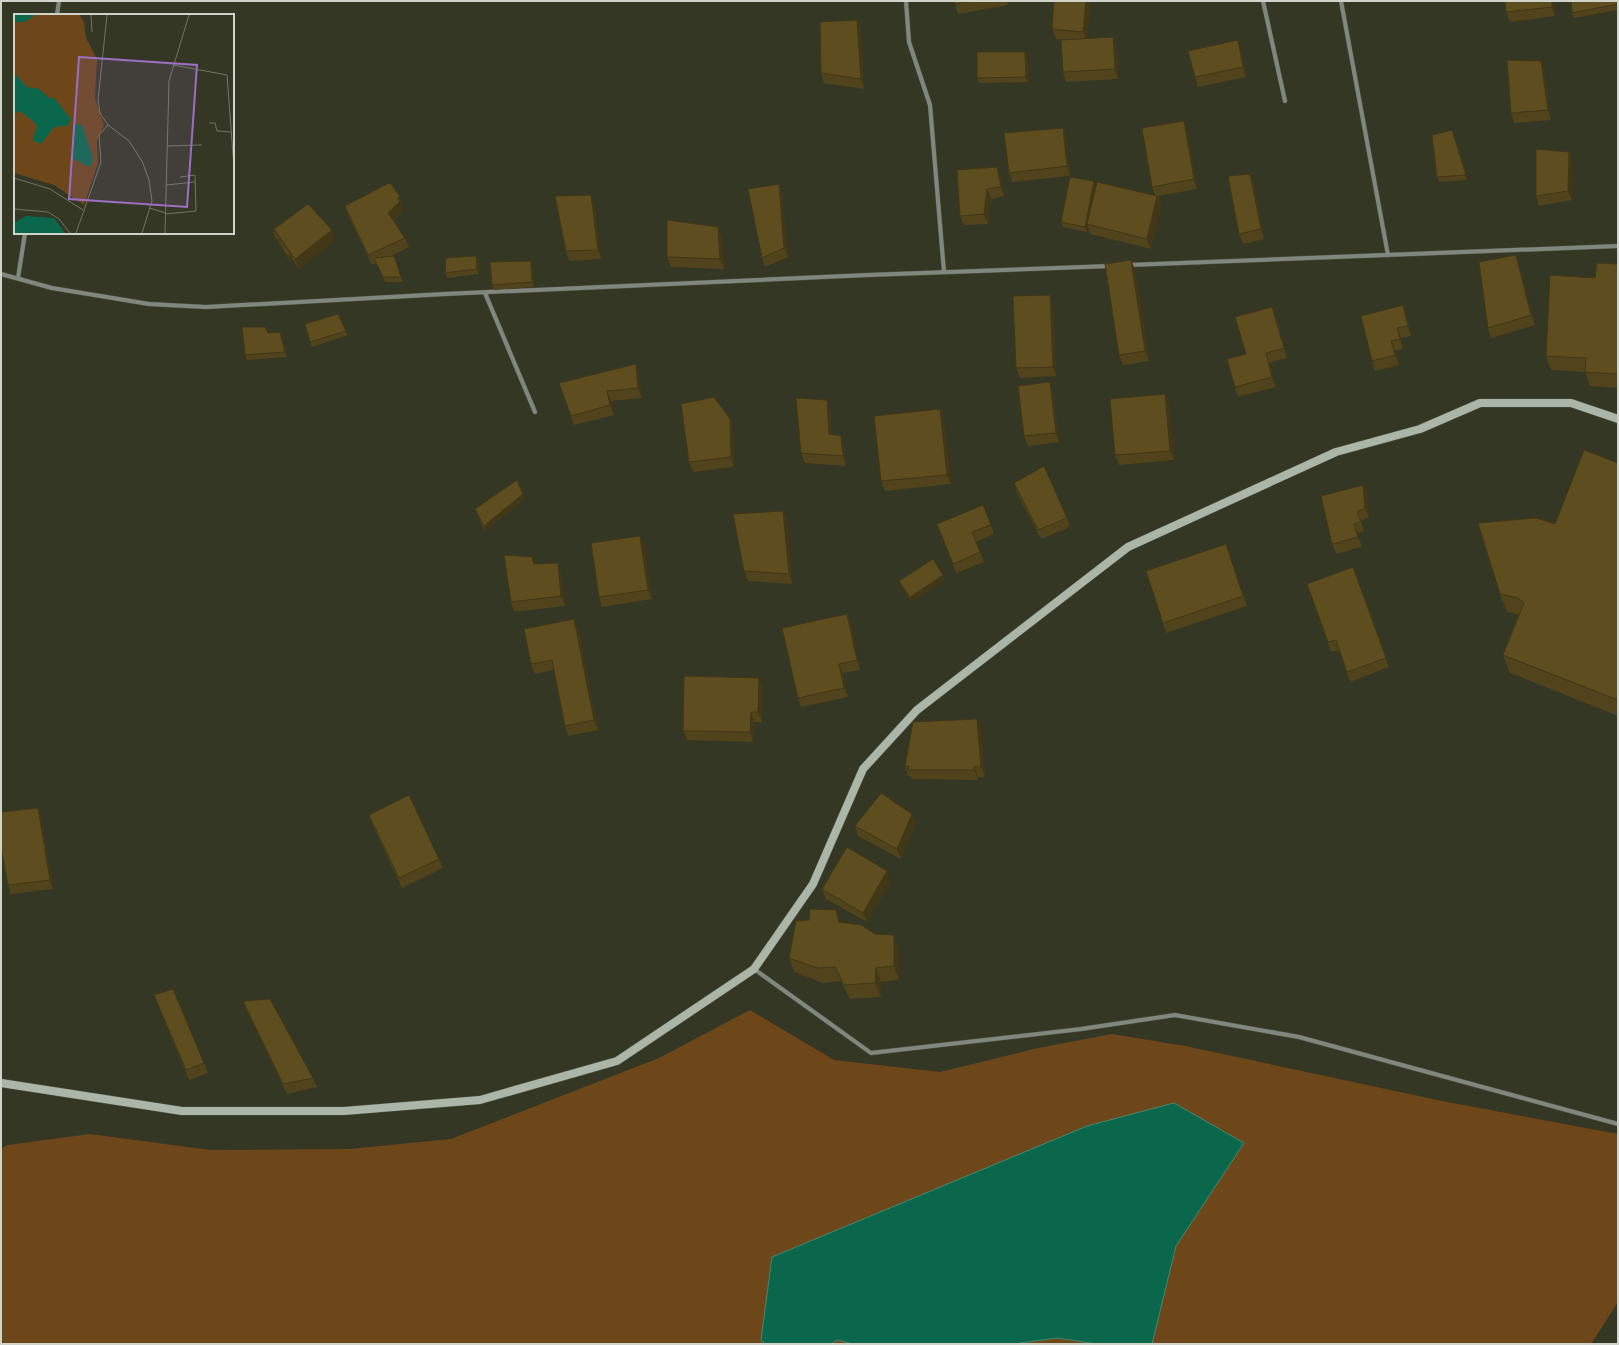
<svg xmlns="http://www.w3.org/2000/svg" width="1619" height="1345" font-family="'Source Sans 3',sans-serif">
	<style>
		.green { fill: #6d471a }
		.water { fill: #0a674b; stroke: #458770 }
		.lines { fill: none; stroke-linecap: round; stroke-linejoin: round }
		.street-casing { stroke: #4f5341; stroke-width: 5 }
		.secondary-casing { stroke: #4f5341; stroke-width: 9 }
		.street { stroke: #81877f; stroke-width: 4 }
		.secondary { stroke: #abb6a9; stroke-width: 8 }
		.wall { fill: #51431b }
		.shaded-wall { fill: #423716 }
		.building { fill: #5e4e1f; stroke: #423716 }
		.inset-road { fill: none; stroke: #727565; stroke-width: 1 }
		.view { fill: #9d6fc2; fill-opacity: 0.15; stroke: #9d6fc2; stroke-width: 2 }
		.inset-edge { fill: none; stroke: #d0d3c7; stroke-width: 2 }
	</style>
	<rect width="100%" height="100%" fill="#333724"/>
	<polygon class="green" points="750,1010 834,1060 940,1072 1038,1048 1112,1034 1185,1046 1442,1101 1618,1134 1618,1302 1591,1344 1,1344 1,1149 7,1145 90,1134 210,1150 349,1149 451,1139 659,1058"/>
	<polygon class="water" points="1174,1103 1244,1143 1176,1246 1152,1344 1097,1344 1057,1338 1013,1344 853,1344 837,1340 831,1344 765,1344 761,1340 772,1257 1087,1126"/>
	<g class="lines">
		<g class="street-casing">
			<g id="street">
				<polyline points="906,1 909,42 930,105 944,272"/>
				<polyline points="1263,1 1285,101"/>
				<polyline points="1341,1 1388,255"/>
				<polyline points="57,15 59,1"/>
				<polyline points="1129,265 1618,246"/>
				<polyline points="1,274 52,288 149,304 206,307 445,294 868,275 1110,266"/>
				<polyline points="18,278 25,233"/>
				<polyline points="485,293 535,412"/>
				<polyline points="754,969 871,1053 1081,1029 1175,1015 1299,1037 1618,1124"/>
			</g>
		</g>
		<g class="secondary-casing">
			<polyline id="secondary" points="1,1083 182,1111 344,1111 480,1100 617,1061 754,969 813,884 863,769 917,710 1128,547 1336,452 1420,429 1480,403 1571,403 1618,419"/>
		</g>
		<use href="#street" class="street"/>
		<use href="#secondary" class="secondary"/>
	</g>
	<g class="wall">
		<polygon points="954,1 1007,1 1008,5 958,14"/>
		<polygon points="1091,1 1087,38 1117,47 1118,79 1066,82 1063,72 1065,40 1056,39 1052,29"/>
		<polygon points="1555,1 1555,16 1510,22 1506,12"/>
		<polygon points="1618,3 1618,10 1574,18 1572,13"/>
		<polygon points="857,20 861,30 864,89 824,83 821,73"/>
		<polygon points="1241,50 1246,77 1198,87 1195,77"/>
		<polygon points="1025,52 1027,56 1028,82 979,83 977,78"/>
		<polygon points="1541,61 1544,71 1551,120 1514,123 1511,113"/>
		<polygon points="1184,121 1187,131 1197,189 1158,196 1161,205 1151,249 1090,234 1088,227 1087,232 1063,227 1061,222 1095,186 1093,198 1155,195 1152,187"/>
		<polygon points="1063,128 1066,137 1070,176 1012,182 1009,173"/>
		<polygon points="1452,130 1467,180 1439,182 1437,177"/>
		<polygon points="1569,152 1572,161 1572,200 1539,206 1536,196"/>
		<polygon points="957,170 1001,177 1004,196 991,199 988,224 964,225 960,216"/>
		<polygon points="779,184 782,194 788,257 765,267 762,258"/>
		<polygon points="1254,184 1264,239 1243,244 1239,234"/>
		<polygon points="594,204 601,259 569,261 566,251"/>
		<polygon points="345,206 403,207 402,208 403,210 394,221 405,238 409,247 389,257 394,256 403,282 385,282 376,263 372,265 348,215"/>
		<polygon points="274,229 332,230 335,240 299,269 292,259 290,261 280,245 278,240 277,239 277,240 275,237 273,232 275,231"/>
		<polygon points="722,237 724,269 671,267 667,257"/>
		<polygon points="1516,255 1519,264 1535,325 1491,338 1488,328"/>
		<polygon points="476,256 478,261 479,274 447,278 445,273"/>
		<polygon points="531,261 532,266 534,287 494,290 492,285"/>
		<polygon points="1618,264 1618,388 1590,386 1585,372 1551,370 1546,356 1595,278"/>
		<polygon points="1135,269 1149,361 1123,365 1119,355"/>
		<polygon points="1053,304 1056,376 1020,378 1016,368"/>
		<polygon points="1403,305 1406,315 1411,336 1401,338 1403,349 1395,351 1399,365 1375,371 1372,361"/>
		<polygon points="1276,316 1287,358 1269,363 1276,387 1238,397 1235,387 1246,354"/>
		<polygon points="346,331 348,335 312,347 310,342"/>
		<polygon points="268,333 282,337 287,357 247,360 245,355"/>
		<polygon points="636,364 639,374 642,398 611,401 614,415 574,425 559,383"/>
		<polygon points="1050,382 1053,392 1059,442 1028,446 1024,436"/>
		<polygon points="1165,394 1169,403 1174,460 1119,465 1115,455"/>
		<polygon points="940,409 944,419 951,484 885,491 881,481"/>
		<polygon points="830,410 832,434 841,436 844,446 846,466 805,463 801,453"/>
		<polygon points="730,419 733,429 734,467 693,472 689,462"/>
		<polygon points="1618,463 1618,716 1510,673 1503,655 1519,615 1507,612 1500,594 1555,524"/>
		<polygon points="1014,483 1067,518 1070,527 1041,539 1017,493"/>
		<polygon points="1363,485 1367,495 1369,517 1361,521 1364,531 1357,533 1362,547 1336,554 1332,544"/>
		<polygon points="523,494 525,499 485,531 477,514 475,509"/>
		<polygon points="783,511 787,521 792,584 748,581 744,571"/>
		<polygon points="937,524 991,525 994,534 976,542 984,562 956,573"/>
		<polygon points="640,536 644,545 652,599 602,607 599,597"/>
		<polygon points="1226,544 1247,606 1166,633 1163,623"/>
		<polygon points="558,563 561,573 565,606 514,612 511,602 534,564"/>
		<polygon points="1353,567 1389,667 1350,682 1339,650 1331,652 1307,584"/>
		<polygon points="943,575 945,580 912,602 901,586 899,581"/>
		<polygon points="847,614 851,624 860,670 843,673 848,697 801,707 798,698"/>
		<polygon points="578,629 598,730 568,736 565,726 554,670 535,674 531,664"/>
		<polygon points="763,687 762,722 754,722 753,742 687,740 683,731"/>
		<polygon points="981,728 985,777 978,777 978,780 912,779 911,776 908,776 905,766"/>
		<polygon points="369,815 439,859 443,868 402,888 372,824"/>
		<polygon points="41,817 53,889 11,894 8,885"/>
		<polygon points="916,823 901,859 858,836 855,826"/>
		<polygon points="891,881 867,922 826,899 822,889"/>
		<polygon points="840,922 899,949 899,980 881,982 881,997 850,999 841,981 823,983 794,972 789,958"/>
		<polygon points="154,995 204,1063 208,1073 189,1080"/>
		<polygon points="243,1001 313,1078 317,1087 287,1094 247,1011"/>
	</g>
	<g class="shaded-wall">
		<polygon points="1086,1 1091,1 1087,42 1083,32"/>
		<polygon points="1552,1 1555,1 1555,16 1552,7"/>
		<polygon points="857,20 861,30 864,89 861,79"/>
		<polygon points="1113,37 1117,47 1118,79 1115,69"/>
		<polygon points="1238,40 1241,50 1246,77 1243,67"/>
		<polygon points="1025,52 1027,56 1028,82 1026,77"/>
		<polygon points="1541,61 1544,71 1551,120 1548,110"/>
		<polygon points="1184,121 1187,131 1197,189 1194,179"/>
		<polygon points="1063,128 1066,137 1070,176 1067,166"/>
		<polygon points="1569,152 1572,161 1572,200 1568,191"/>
		<polygon points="997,167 1001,177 1004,196 1001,187"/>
		<polygon points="1250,174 1254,184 1264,239 1261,229"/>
		<polygon points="1094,181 1095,186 1088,225 1087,224 1088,227 1087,232 1085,227"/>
		<polygon points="779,184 782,194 788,257 784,248"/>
		<polygon points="987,189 991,199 988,224 984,214"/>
		<polygon points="591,195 594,204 601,259 598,250"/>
		<polygon points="1157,196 1161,205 1151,249 1147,239"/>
		<polygon points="400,197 403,207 402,208 403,210 392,223 388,213"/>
		<polygon points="718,227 722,237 724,269 720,259"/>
		<polygon points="332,230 335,240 299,269 295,259"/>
		<polygon points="290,254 292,259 290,261 288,256"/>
		<polygon points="1516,255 1519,264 1535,325 1531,315"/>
		<polygon points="476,256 478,261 479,274 477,269"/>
		<polygon points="1131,260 1135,269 1149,361 1145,351"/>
		<polygon points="531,261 532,266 534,287 532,282"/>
		<polygon points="1050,295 1053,304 1056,376 1053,367"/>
		<polygon points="1403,305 1406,315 1411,336 1408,326"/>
		<polygon points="1272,307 1276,316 1287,358 1284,348"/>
		<polygon points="1397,328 1401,338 1403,349 1400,339"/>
		<polygon points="280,332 282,337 287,357 285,352"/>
		<polygon points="1391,341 1395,351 1399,365 1395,355"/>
		<polygon points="1266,353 1269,363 1276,387 1272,377"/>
		<polygon points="636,364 639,374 642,398 638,388"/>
		<polygon points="1050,382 1053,392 1059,442 1056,433"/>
		<polygon points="607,391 611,401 614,415 610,405"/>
		<polygon points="1165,394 1169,403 1174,460 1170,451"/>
		<polygon points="827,400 830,410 833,444 829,434"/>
		<polygon points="940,409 944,419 951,484 947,475"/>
		<polygon points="730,419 733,429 734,467 731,457"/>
		<polygon points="841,436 844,446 846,466 843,456"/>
		<polygon points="1363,485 1367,495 1369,517 1365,508"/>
		<polygon points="523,494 525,499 485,531 484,526"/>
		<polygon points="783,511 787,521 792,584 789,574"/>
		<polygon points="640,536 644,545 652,599 648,590"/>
		<polygon points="558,563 561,573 565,606 561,596"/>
		<polygon points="943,575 945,580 912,602 910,597"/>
		<polygon points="847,614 851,624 860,670 857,660"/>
		<polygon points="574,619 578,629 598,730 594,720"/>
		<polygon points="839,664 843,673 848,697 844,688"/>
		<polygon points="759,678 763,687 762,722 758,712"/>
		<polygon points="751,712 754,722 753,742 750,732"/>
		<polygon points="977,719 981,728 985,777 981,767"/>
		<polygon points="974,767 978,777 978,780 974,770"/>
		<polygon points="38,808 41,817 53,889 50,880"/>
		<polygon points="912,814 916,823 901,859 897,849"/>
		<polygon points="887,871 891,881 867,922 863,913"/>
		<polygon points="894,935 899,949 899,980 894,966"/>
		<polygon points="876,968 881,982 881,997 875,983"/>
	</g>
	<g class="building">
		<polygon points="954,1 972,1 955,4"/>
		<polygon points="1054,1 1086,1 1083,32 1052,29"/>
		<polygon points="1505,1 1552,1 1552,7 1506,12"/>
		<polygon points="1571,1 1617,1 1618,4 1572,13"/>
		<polygon points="857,20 861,79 821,73 820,22"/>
		<polygon points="1113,37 1115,69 1063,72 1061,40"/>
		<polygon points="1238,40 1243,67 1195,77 1188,51"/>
		<polygon points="977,52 1025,52 1026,77 977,78"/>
		<polygon points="1507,60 1541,61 1548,110 1511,113"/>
		<polygon points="1184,121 1194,179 1152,187 1142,128"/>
		<polygon points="1063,128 1067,166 1009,173 1004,133"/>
		<polygon points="1452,130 1466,175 1437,177 1432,135"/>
		<polygon points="1536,149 1569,152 1568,191 1536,196"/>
		<polygon points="997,167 1001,187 987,189 984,214 960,216 957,170"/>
		<polygon points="1250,174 1261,229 1239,234 1228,176"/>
		<polygon points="1070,177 1094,181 1085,227 1061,222"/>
		<polygon points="1097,182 1157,196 1147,239 1087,224"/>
		<polygon points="389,183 392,185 400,197 398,198 400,201 388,213 405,238 368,255 345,206"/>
		<polygon points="779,184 784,248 762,258 748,189"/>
		<polygon points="591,195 598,250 566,251 555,196"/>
		<polygon points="308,204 332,230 295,259 274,229"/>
		<polygon points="667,220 718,227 720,259 667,257"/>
		<polygon points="279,239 290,254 288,256 278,240"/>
		<polygon points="1516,255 1531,315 1488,328 1479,262"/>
		<polygon points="394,256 401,277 383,277 374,258"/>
		<polygon points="476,256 477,269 445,273 446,258"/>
		<polygon points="1131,260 1145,351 1119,355 1105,264"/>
		<polygon points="531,261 532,282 492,285 490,262"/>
		<polygon points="1597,263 1618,264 1618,374 1585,372 1586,358 1546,356 1550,275 1595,278"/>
		<polygon points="1050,295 1053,367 1016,368 1013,296"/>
		<polygon points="1403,305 1408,326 1397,328 1400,339 1391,341 1395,355 1372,361 1361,316"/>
		<polygon points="1272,307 1284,348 1266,353 1272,377 1235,387 1227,359 1246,354 1235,317"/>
		<polygon points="338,314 346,331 310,342 305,324"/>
		<polygon points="242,327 265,327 268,333 280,332 285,352 245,355"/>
		<polygon points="636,364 638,388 607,391 610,405 571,416 559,383"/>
		<polygon points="1050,382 1056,433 1024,436 1018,386"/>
		<polygon points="1165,394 1170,451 1115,455 1110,399"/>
		<polygon points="714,397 730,419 731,457 689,462 681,404"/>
		<polygon points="796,398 827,400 829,434 841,436 843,456 801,453"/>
		<polygon points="940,409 947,475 881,481 874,416"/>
		<polygon points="1584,450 1618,463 1618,700 1503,655 1524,603 1518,598 1500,594 1478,523 1536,518 1555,524"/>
		<polygon points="1044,466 1067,518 1038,530 1014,483"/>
		<polygon points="517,480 523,494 484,526 475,509"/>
		<polygon points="1363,485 1365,508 1357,512 1361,521 1354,524 1358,537 1332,544 1321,496"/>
		<polygon points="983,505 991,525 972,532 980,552 953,564 937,524"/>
		<polygon points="783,511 789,574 744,571 733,514"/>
		<polygon points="640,536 648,590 599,597 591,543"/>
		<polygon points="1226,544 1243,596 1163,623 1146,571"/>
		<polygon points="504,555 532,557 534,564 558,563 561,596 511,602"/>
		<polygon points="933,559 943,575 910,597 899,581"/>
		<polygon points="1353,567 1386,658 1347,672 1336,640 1328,642 1307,584"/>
		<polygon points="847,614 857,660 839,664 844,688 798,698 782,628"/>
		<polygon points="574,619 594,720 565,726 552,660 531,664 524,629"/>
		<polygon points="684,676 759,678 758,712 751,712 750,732 683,731"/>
		<polygon points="977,719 981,767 974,767 974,770 908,770 909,766 905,766 913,722"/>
		<polygon points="881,793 912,814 897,849 855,826"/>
		<polygon points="409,795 439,859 399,878 369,815"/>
		<polygon points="38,808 50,880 8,885 1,847 1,812"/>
		<polygon points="847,847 887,871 863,913 822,889"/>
		<polygon points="810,909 836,910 839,922 861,925 875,934 894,935 894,966 876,968 875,983 844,985 835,967 818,968 789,958 796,921 809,920"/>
		<polygon points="173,989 204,1063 186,1070 154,995"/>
		<polygon points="270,999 313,1078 283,1084 243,1001"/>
	</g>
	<g transform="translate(14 14)">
		<rect width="220" height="220" fill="#333724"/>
		<path d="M0,1h66l4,8 2,15 11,21 -2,39 9,27 -7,16 1,22 -14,42 -30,-20 -40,-12z" fill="#6d471a"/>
		<path d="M0,1h21l-10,7h-11zM0,59l13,14 12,2 10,9h5l17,21 -4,7 -13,1 -13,17 -8,-4 4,-14 -3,-4 -14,-11 -6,3zM61,110l7,1 10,29 1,7 -4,6 -17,-9 3,-28 -3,-4zM12,202l28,2 11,15h-51v-10z" fill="#0a674b"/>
		<path class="inset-road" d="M77,1l1,17M93,1l-9,85 2,13 8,12 21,16 13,20 7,19 3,21 -10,32M159,51l54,10 7,93M195,109h6l2,8 14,1M154,132l34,-1M0,164l36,11 33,21M152,171l29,-3M135,194l17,5M0,195l34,3 11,7 11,14M151,200l31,-3 -1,-36 -15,2M62,219l25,-71 -2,-27 9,-10M151,219l4,-152 20,-66"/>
		<path class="view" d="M65,43l118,8 -10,142 -118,-8z"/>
		<rect width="220" height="220" class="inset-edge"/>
	</g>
	<rect width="1619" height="1345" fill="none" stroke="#d0d3c7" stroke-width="4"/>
</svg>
